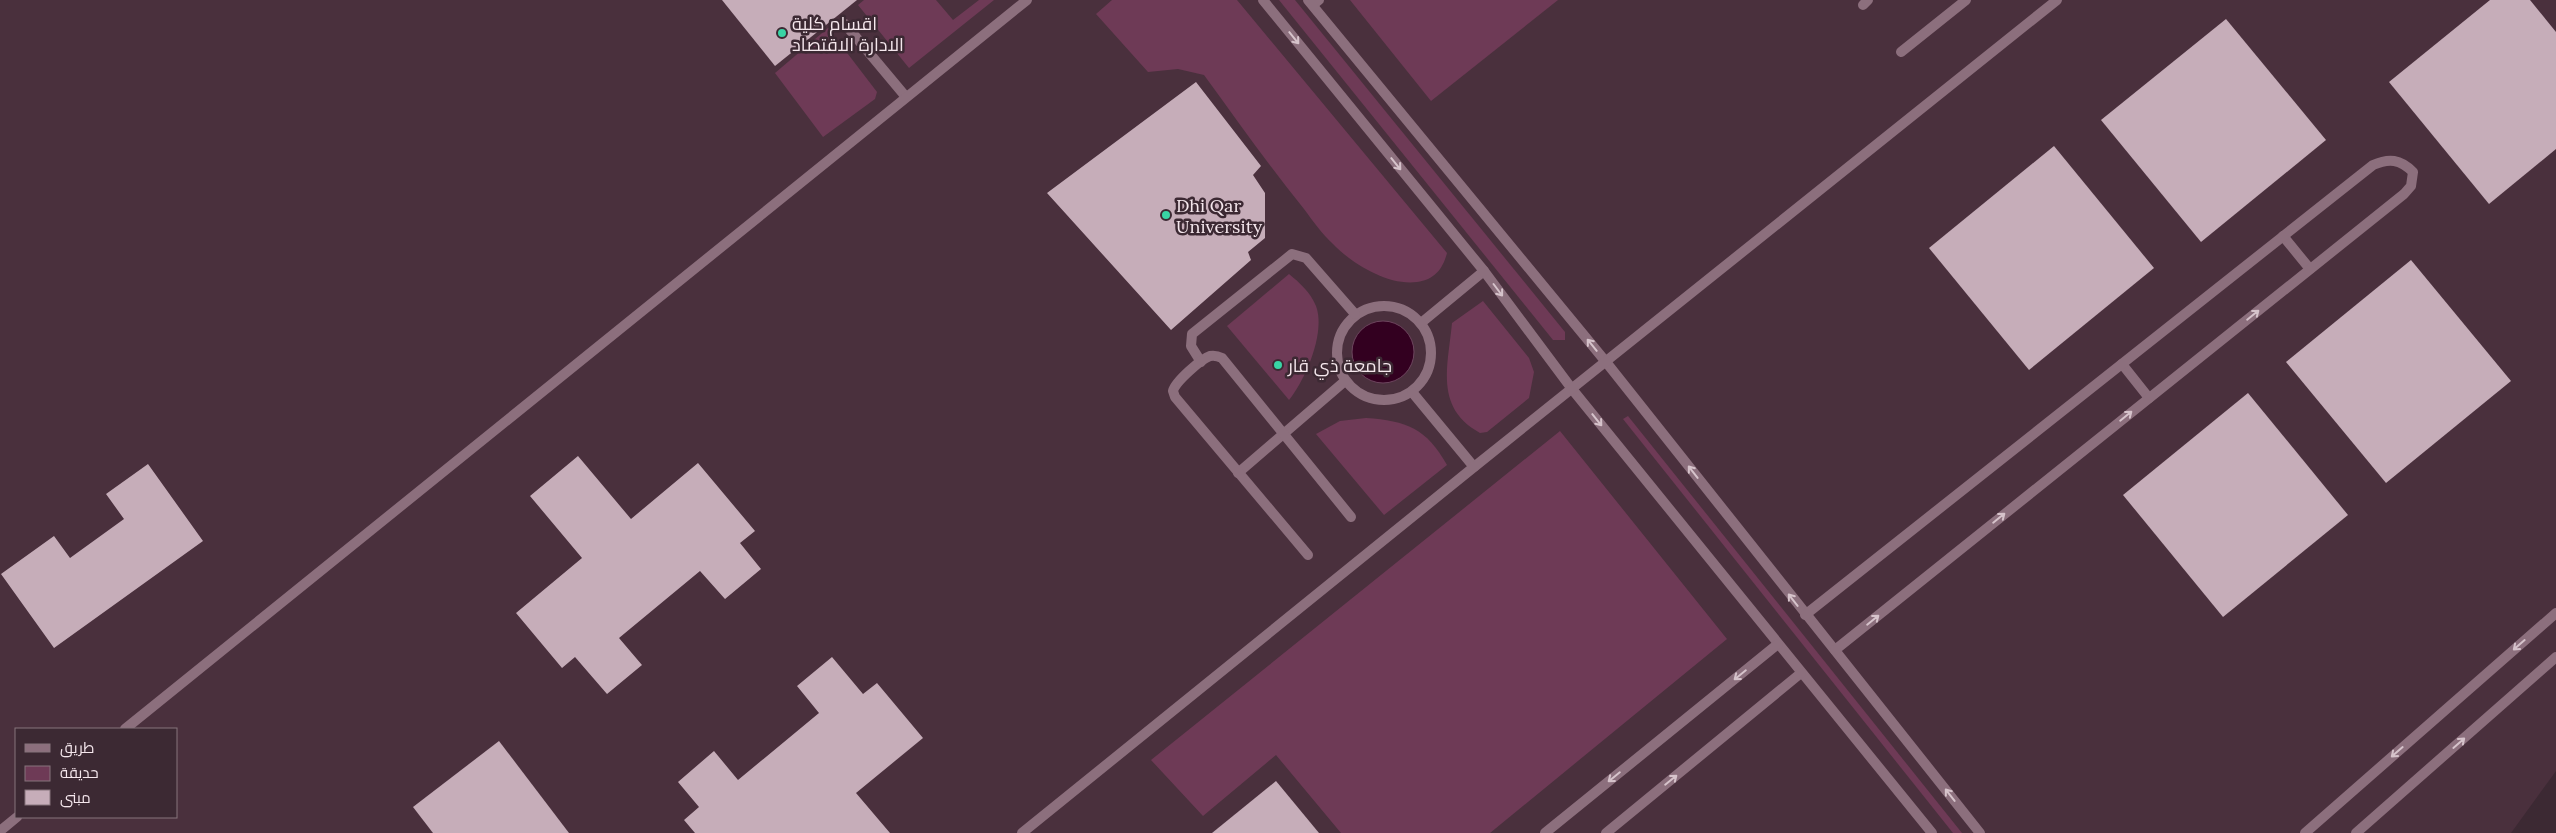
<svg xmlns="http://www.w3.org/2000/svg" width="2556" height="833" font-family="Lora,Cairo,serif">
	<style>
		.built { fill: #4a303d; fill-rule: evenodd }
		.green { fill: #6e3a56 }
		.water { fill: #330020; stroke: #6d455e }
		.building { fill: #c6adb9 }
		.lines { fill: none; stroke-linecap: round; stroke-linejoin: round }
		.service { stroke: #8c6f7d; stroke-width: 10 }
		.minor { stroke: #8c6f7d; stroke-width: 10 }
		.oneway { stroke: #d6c3cb }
		.poi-dot { fill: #39d4a5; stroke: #3c2933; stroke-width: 2 }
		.labels { text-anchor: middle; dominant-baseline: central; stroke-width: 5; stroke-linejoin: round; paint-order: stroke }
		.poi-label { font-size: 18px; fill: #f5e7ed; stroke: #3c2933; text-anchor: start }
	</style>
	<rect width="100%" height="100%" fill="#3c2933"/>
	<path class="built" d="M0,0h2556v771l-45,62h-2511zM16,729h160v88h-160z"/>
	<g class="green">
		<polygon points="864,0 936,0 953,20 979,0 994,0 909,68 858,5"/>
		<path d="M1112,0h125l210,253c-4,16 -13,27 -30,29 -28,4 -65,-18 -84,-38 -11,-10 -20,-23 -29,-35 -35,-43 -67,-89 -100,-134l-26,-6 -30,3 -52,-58z"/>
		<polygon points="1279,0 1295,0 1565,332 1565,340 1553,340"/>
		<polygon points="1350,0 1558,0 1431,101"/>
		<polygon points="828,28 877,92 875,99 823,137 775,73"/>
		<path d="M1289,274c11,9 21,18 27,32 10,27 -11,74 -27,94l-62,-74z"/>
		<path d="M1483,301l46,57 5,14 -5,26 -42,34 -7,1c-46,-25 -32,-67 -28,-110z"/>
		<polygon points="1628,416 1962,833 1953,833 1623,419"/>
		<path d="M1366,418c41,3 60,10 81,47l-63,50 -68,-81 24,-13z"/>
		<polygon points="1560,431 1727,639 1490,833 1341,833 1276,755 1203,816 1151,760"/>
	</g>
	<circle class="water" cx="1383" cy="352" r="31"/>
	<g class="building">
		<polygon points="722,0 857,0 775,66"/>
		<polygon points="2490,0 2530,0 2556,32 2556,149 2489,204 2389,82"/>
		<polygon points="2226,19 2326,140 2201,242 2101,120"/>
		<polygon points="1196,82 1261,166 1253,175 1265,193 1265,238 1248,252 1251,260 1171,330 1047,193"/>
		<polygon points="2054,146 2154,268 2029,370 1929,248"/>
		<polygon points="2411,260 2511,381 2386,483 2286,362"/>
		<polygon points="2248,393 2348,515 2223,617 2123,495"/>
		<polygon points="578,456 631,519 698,463 755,531 740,543 761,569 725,599 700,571 619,638 642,665 607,694 575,657 562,668 516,613 582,558 530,496"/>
		<polygon points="148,464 203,541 54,648 1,574 54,536 70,558 124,519 106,494"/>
		<polygon points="832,657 863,694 877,683 923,738 856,793 890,833 695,833 684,820 699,807 678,782 714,751 738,780 819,713 797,686"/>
		<polygon points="499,741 569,833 433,833 413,807"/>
		<polygon points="1276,781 1319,833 1212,833"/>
	</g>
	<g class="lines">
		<g class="service">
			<polyline points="1313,5 1319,0"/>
			<polyline points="1863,5 1868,0"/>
			<polyline points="1901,52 1966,0"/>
			<circle cx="1384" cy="353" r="47"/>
			<polyline points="1421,323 1484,271"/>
			<polyline points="1201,362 1191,346 1192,334 1292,254 1306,258 1355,314"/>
			<polyline points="1412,392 1474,467"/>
			<polyline points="1238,473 1345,381"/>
			<path d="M1308,555l-133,-158 -2,-6c2,-9 28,-32 37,-35 5,-1 8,0 12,2l129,159"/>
		</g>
		<g class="minor">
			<polyline points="1263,0 1484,271 1572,389 1932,833"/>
			<polyline points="1308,0 1606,362 1980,833"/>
			<polyline points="845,24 906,97"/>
			<polyline points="2283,236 2310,269"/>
			<polyline points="2122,364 2149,398"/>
			<path d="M1805,615l568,-450c16,-7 27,-6 40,7l-2,14 -7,8 -569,456"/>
			<polyline points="125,729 1027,0"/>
			<polyline points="0,831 17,817"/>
			<polyline points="1022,833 1474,467 2057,0"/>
			<polyline points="1545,833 1778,644"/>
			<polyline points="1606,833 1801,673"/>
			<polyline points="2305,833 2556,613"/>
			<polyline points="2356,833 2556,657"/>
		</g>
	</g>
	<defs><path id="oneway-shaft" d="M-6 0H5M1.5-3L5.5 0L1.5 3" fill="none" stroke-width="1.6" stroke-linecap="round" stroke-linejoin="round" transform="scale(1.25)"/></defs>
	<g class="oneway">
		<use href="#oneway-shaft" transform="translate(1294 38) rotate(51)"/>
		<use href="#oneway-shaft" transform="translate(1396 164) rotate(51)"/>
		<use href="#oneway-shaft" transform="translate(1498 290) rotate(53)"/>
		<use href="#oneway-shaft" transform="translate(2253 315) rotate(-39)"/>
		<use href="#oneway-shaft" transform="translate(1592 345) rotate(-129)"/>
		<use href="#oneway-shaft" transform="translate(2126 416) rotate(-39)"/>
		<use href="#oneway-shaft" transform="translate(1597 420) rotate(51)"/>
		<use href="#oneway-shaft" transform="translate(1693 472) rotate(-128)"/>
		<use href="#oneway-shaft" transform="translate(1999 518) rotate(-39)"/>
		<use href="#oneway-shaft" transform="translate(1793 600) rotate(-128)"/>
		<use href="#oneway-shaft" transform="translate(1873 620) rotate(-39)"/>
		<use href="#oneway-shaft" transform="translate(2519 645) rotate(139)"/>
		<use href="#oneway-shaft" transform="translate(1740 675) rotate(141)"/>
		<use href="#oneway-shaft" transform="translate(2459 743) rotate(-41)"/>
		<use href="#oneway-shaft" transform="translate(2397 752) rotate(139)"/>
		<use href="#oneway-shaft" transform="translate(1614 777) rotate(141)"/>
		<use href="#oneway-shaft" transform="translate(1671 780) rotate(-39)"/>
		<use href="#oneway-shaft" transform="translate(1950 795) rotate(-128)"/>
	</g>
	<g class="poi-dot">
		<circle cx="782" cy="33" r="5"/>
		<circle cx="1166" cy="215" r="5"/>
		<circle cx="1278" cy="365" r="5"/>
	</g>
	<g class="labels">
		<g class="poi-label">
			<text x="792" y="23">اقسام كلية<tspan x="792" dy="21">الادارة الاقتصاد</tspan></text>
			<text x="1176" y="205">Dhi Qar<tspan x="1176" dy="21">University</tspan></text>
			<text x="1288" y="365">جامعة ذي قار</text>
		</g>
	</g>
	<rect x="15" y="728" width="162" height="90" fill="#3c2933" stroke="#86757d"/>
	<rect x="25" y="744" width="25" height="8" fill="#8c6f7d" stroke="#86757d"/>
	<text x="60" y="753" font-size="15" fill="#f5e7ed">طريق</text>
	<rect x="25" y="766" width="25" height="15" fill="#6e3a56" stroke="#86757d"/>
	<text x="60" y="778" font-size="15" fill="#f5e7ed">حديقة</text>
	<rect x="25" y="790" width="25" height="15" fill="#c6adb9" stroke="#86757d"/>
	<text x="60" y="803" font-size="15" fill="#f5e7ed">مبنى</text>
</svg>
